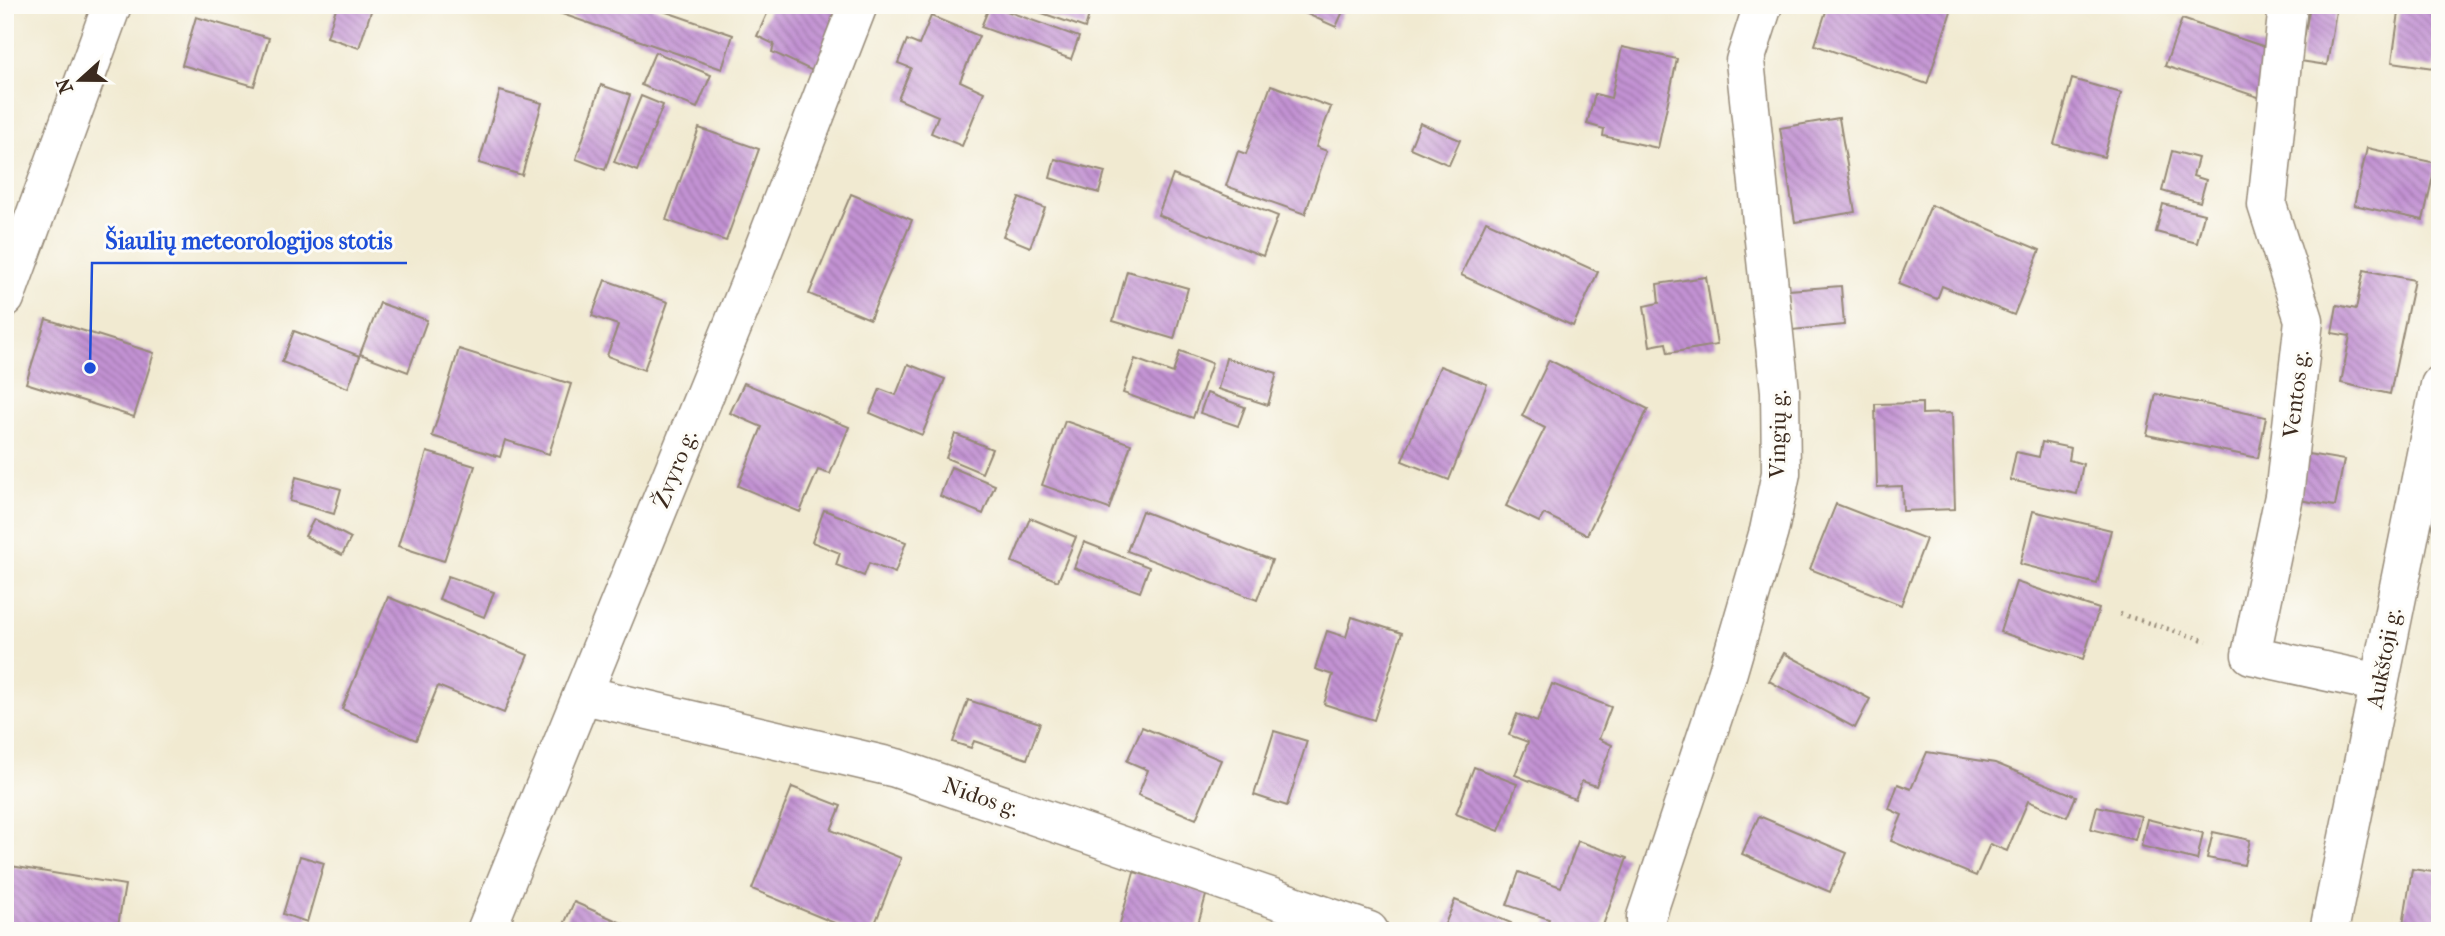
<svg xmlns="http://www.w3.org/2000/svg" width="2445" height="936" font-family="'IM FELL French Canon',serif">
	<style>
		.building { fill: url(#building-back-hatch) }
		.lines { fill: none; stroke-linecap: round; stroke-linejoin: round }
		.minor-casing { stroke: #968a78; stroke-width: 41 }
		.path { stroke: #968a78; stroke-width: 4.5; stroke-dasharray: 2 5; stroke-linecap: butt }
		.minor { stroke: #fff; stroke-width: 38 }
		.labels { text-anchor: middle; dominant-baseline: central; stroke-width: 6; stroke-linejoin: round; paint-order: stroke }
		.street-label { font-size: 23px; fill: #3b2a1e; stroke: #fdfcf7 }
		.leader { fill: none; stroke: #1d4ed8; stroke-width: 2.5 }
		.callout-dot { fill: #1d4ed8; stroke: #fdfcf7; stroke-width: 2.5 }
		.callout-label { font-size: 24px; text-anchor: middle; font-weight: bold; fill: #1d4ed8; stroke: #fdfcf7; stroke-width: 6; stroke-linejoin: round; paint-order: stroke }
	</style>
	<defs>
		<pattern id="building-back-hatch" width="6" height="6" patternUnits="userSpaceOnUse" patternTransform="scale(1.75)"><rect width="6" height="6" fill="#c292d3"/><path d="M-1 5l2 2M0 0l6 6M5-1l2 2" fill="none" stroke="#9f77ab"/></pattern>
	</defs>
	<rect width="100%" height="100%" fill="#fdfcf7"/>
	<filter id="ink" filterUnits="userSpaceOnUse"><feTurbulence type="fractalNoise" baseFrequency=".0143" numOctaves="2"/><feDisplacementMap in="SourceGraphic" scale="14" xChannelSelector="R" yChannelSelector="G"/><feConvolveMatrix kernelMatrix="1 2 1 2 8 2 1 2 1" color-interpolation-filters="sRGB"/></filter>
	<filter id="wash" filterUnits="userSpaceOnUse"><feTurbulence type="fractalNoise" baseFrequency=".00686" numOctaves="4" result="noise"/><feDisplacementMap in="SourceGraphic" scale="28" xChannelSelector="R" yChannelSelector="G"/><feGaussianBlur stdDeviation="1.57" result="paint"/><feColorMatrix in="noise" values="0 0 0 0 0 0 0 0 0 0 0 0 0 0 0 0 0 1.4 0 .05"/><feComposite in="paint" operator="in"/></filter>
	<g filter="url(#wash)">
		<rect width="100%" height="100%" fill="#f1ead1"/>
		<g id="blocks">
			<g class="building">
				<polygon points="337,5 373,5 359,48 327,37"/>
				<polygon points="536,5 646,5 733,35 722,69"/>
				<polygon points="771,5 790,9 792,5 822,5 841,14 815,72 772,52 774,44 757,36"/>
				<polygon points="990,5 1079,37 1071,59 981,27"/>
				<polygon points="1019,5 1092,5 1085,28"/>
				<polygon points="1287,5 1346,5 1336,27"/>
				<polygon points="1828,5 1953,5 1927,84 1815,45"/>
				<polygon points="2310,5 2337,5 2327,65 2300,61"/>
				<polygon points="2400,5 2440,5 2440,49 2437,48 2434,68 2392,62"/>
				<polygon points="931,16 979,36 960,81 984,92 962,146 931,133 938,116 898,99 911,68 898,63 907,40 919,45"/>
				<polygon points="196,17 269,38 254,86 182,65"/>
				<polygon points="2182,19 2277,51 2261,98 2165,66"/>
				<polygon points="1622,47 1677,59 1658,148 1603,136 1604,129 1587,124 1595,94 1611,98"/>
				<polygon points="655,52 711,75 697,108 641,85"/>
				<polygon points="2072,79 2121,93 2104,157 2054,144"/>
				<polygon points="601,85 630,95 605,170 576,159"/>
				<polygon points="1271,85 1331,107 1316,147 1327,151 1305,214 1226,186 1238,151 1246,154"/>
				<polygon points="500,91 542,103 522,175 479,163"/>
				<polygon points="641,96 663,105 637,171 614,162"/>
				<polygon points="1839,118 1855,212 1795,222 1780,128"/>
				<polygon points="1420,123 1460,140 1449,165 1410,148"/>
				<polygon points="699,128 759,149 726,241 666,220"/>
				<polygon points="2367,148 2436,163 2423,220 2354,205"/>
				<polygon points="2172,151 2198,158 2193,176 2206,180 2200,202 2162,191"/>
				<polygon points="1055,159 1105,172 1099,193 1050,178"/>
				<polygon points="1173,175 1278,216 1263,256 1158,215"/>
				<polygon points="851,194 912,220 870,319 809,294"/>
				<polygon points="1019,198 1045,208 1030,247 1003,236"/>
				<polygon points="2163,204 2204,214 2197,243 2156,232"/>
				<polygon points="1931,205 2040,250 2014,315 1942,286 1937,299 1898,284"/>
				<polygon points="1486,221 1598,272 1573,326 1461,275"/>
				<polygon points="2364,270 2414,280 2390,394 2341,383 2350,336 2332,333 2337,305 2356,309"/>
				<polygon points="1127,271 1188,288 1174,339 1113,321"/>
				<polygon points="1706,277 1717,345 1668,353 1666,343 1650,346 1644,306 1659,303 1657,284"/>
				<polygon points="605,280 668,302 644,370 607,356 618,325 592,316"/>
				<polygon points="1841,286 1844,325 1792,330 1789,290"/>
				<polygon points="380,303 427,320 408,372 360,354"/>
				<polygon points="46,319 154,353 134,417 26,383"/>
				<polygon points="294,331 360,356 348,388 282,362"/>
				<polygon points="459,349 571,384 549,454 505,440 500,457 432,436"/>
				<polygon points="1180,351 1212,363 1193,418 1123,393 1135,359 1173,373"/>
				<polygon points="1226,358 1277,373 1268,405 1218,389"/>
				<polygon points="1549,360 1648,409 1587,535 1544,514 1539,522 1506,506 1545,428 1522,416"/>
				<polygon points="908,364 945,379 922,435 870,413 880,389 896,395"/>
				<polygon points="1440,366 1487,384 1449,480 1402,461"/>
				<polygon points="744,383 849,427 830,474 818,470 800,512 738,486 762,427 730,413"/>
				<polygon points="1207,393 1245,407 1238,426 1200,413"/>
				<polygon points="2156,394 2266,417 2258,458 2147,435"/>
				<polygon points="1922,403 1922,414 1952,413 1955,509 1903,511 1902,486 1877,487 1875,404"/>
				<polygon points="1065,421 1131,444 1109,509 1042,485"/>
				<polygon points="955,434 992,449 982,473 946,458"/>
				<polygon points="2042,442 2071,448 2069,460 2083,464 2077,494 2010,480 2016,452 2039,457"/>
				<polygon points="427,452 475,466 444,561 398,546"/>
				<polygon points="2308,454 2344,460 2335,506 2299,500"/>
				<polygon points="951,467 995,485 983,514 940,496"/>
				<polygon points="296,477 341,489 334,514 290,501"/>
				<polygon points="1836,504 1926,539 1901,605 1810,569"/>
				<polygon points="824,510 906,542 895,573 869,563 864,576 836,565 840,553 812,542"/>
				<polygon points="1142,511 1272,560 1257,600 1127,551"/>
				<polygon points="2033,511 2111,530 2097,584 2020,564"/>
				<polygon points="1030,518 1076,537 1058,581 1012,562"/>
				<polygon points="314,519 351,538 342,555 305,536"/>
				<polygon points="1084,542 1149,567 1140,592 1074,568"/>
				<polygon points="448,576 494,592 484,617 439,599"/>
				<polygon points="2016,582 2099,609 2083,659 2000,632"/>
				<polygon points="388,597 528,655 504,713 438,686 416,740 342,709"/>
				<polygon points="1352,617 1402,633 1374,720 1324,704 1333,675 1315,669 1327,631 1346,637"/>
				<polygon points="1784,653 1870,699 1855,728 1769,681"/>
				<polygon points="1552,684 1611,707 1599,739 1612,745 1596,786 1582,781 1575,799 1515,775 1528,742 1509,735 1517,714 1537,722"/>
				<polygon points="968,700 1040,723 1027,759 974,741 971,748 953,742"/>
				<polygon points="1142,727 1221,760 1196,819 1138,795 1148,770 1127,761"/>
				<polygon points="1274,731 1307,741 1287,806 1254,795"/>
				<polygon points="1927,752 1995,763 2076,796 2067,817 2028,801 2007,851 1990,844 1976,876 1891,841 1902,815 1889,809 1898,784 1911,789"/>
				<polygon points="1474,767 1517,784 1499,831 1456,814"/>
				<polygon points="792,787 841,806 831,830 901,858 872,931 854,931 752,889"/>
				<polygon points="2097,806 2141,816 2135,840 2091,829"/>
				<polygon points="1759,816 1847,853 1830,892 1742,854"/>
				<polygon points="2147,819 2203,833 2197,860 2141,846"/>
				<polygon points="2213,832 2250,840 2244,865 2207,858"/>
				<polygon points="1578,841 1627,858 1601,931 1544,931 1549,919 1507,905 1519,872 1561,887"/>
				<polygon points="300,856 324,863 307,922 283,914"/>
				<polygon points="5,865 125,885 117,931 5,931"/>
				<polygon points="2412,869 2440,873 2440,931 2402,931"/>
				<polygon points="1134,872 1207,892 1196,931 1118,931"/>
				<polygon points="1455,900 1511,923 1507,931 1442,931"/>
				<polygon points="574,902 640,931 561,931"/>
			</g>
		</g>
	</g>
	<g filter="url(#ink)">
		<use href="#blocks" fill-opacity="0" stroke="#968a78" stroke-width="2"/>
		<g class="lines">
			<g class="minor-casing">
				<g id="minor">
					<polyline points="2288,5 2267,205 2304,320 2284,496 2251,655 2379,683"/>
					<polyline points="5,298 112,5"/>
					<polyline points="584,695 896,768 1369,931"/>
					<polyline points="486,931 753,276 858,5"/>
					<polyline points="1646,931 1646,917 1727,675 1769,531 1781,473 1780,391 1745,61 1763,5"/>
					<polyline points="2329,931 2440,385"/>
				</g>
			</g>
			<polyline class="path" points="2120,614 2207,641"/>
			<use href="#minor" class="minor"/>
		</g>
	</g>
	<g class="labels">
		<g class="street-label">
			<text transform="translate(2296 394) rotate(-83)">Ventos g.</text>
			<text transform="translate(1778 434) rotate(-89)">Vingių g.</text>
			<text transform="translate(675 469) rotate(-68)">Žvyro g.</text>
			<text transform="translate(2384 658) rotate(-79)">Aukštoji g.</text>
			<text transform="translate(981 797) rotate(19)">Nidos g.</text>
		</g>
	</g>
	<path class="leader" d="M90 368L92 263H407"/>
	<circle class="callout-dot" cx="90" cy="368" r="7"/>
	<g class="callout-label">
		<text x="249" y="249">Šiaulių meteorologijos stotis</text>
	</g>
	<rect width="2445" height="936" fill="none" stroke="#fdfcf7" stroke-width="28"/>
	<g transform="translate(80 80) rotate(249)" stroke="#fdfcf7" stroke-width="5" paint-order="stroke">
	<path d="M0-5L12 26L0 18L-12 26Z" fill="#3b2a1e"/>
	<text y="-10" font-size="19" font-weight="bold" text-anchor="middle" fill="#3b2a1e">N</text>
	</g>
</svg>
